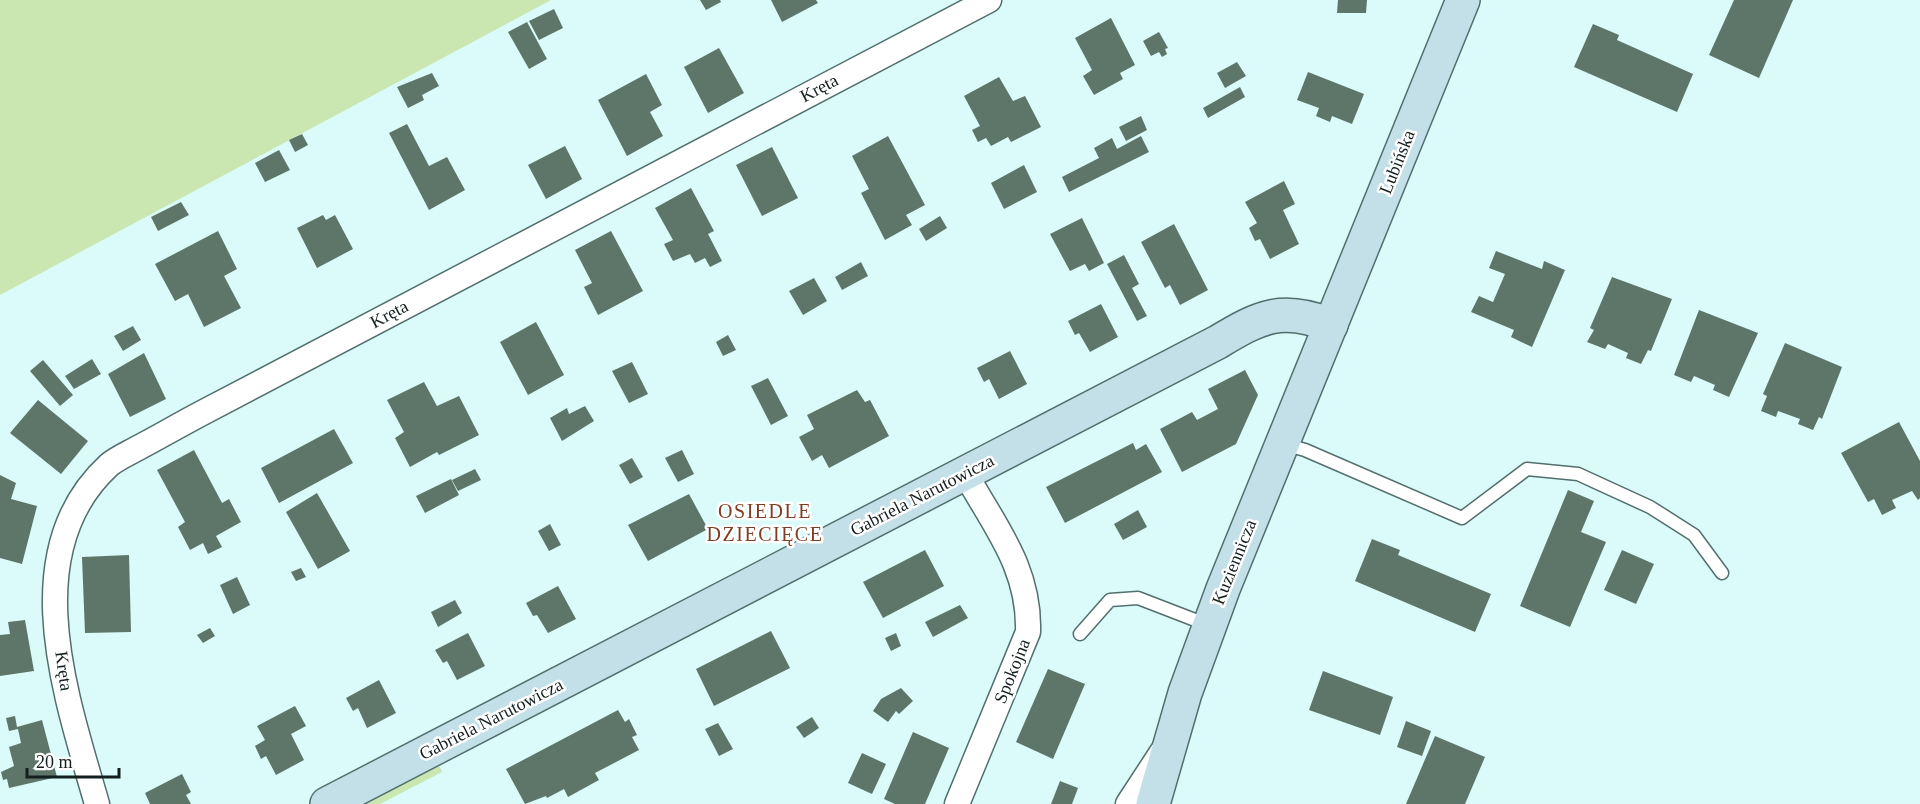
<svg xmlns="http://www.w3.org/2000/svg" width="1920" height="804" font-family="Georgia,serif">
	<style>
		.green { fill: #cae6b1 }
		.building { fill: #5e7669 }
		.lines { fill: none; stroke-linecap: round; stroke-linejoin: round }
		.lane-casing { stroke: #526f6d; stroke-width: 15 }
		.street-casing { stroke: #526f6d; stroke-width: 27 }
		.secondary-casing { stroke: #526f6d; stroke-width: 36 }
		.lane { stroke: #fff; stroke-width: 12 }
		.street { stroke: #fff; stroke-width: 24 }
		.secondary { stroke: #c3e0e8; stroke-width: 33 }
		.labels { text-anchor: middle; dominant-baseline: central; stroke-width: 5; stroke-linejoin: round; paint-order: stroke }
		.street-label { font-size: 18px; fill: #131f1e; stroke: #fff }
		.neighbourhood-label { font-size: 20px; letter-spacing: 1.5px; fill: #803d23; stroke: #fff }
	</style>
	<rect width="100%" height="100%" fill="#dafbf9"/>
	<g class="green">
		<polygon points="0,0 551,0 0,295"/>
		<polygon points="433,765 440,767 442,772 380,804 361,804"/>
	</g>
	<g class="building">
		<polygon points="700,0 720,0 721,2 706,10"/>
		<polygon points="771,0 816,0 818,3 782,22"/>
		<polygon points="1338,0 1367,0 1366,13 1337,13"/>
		<polygon points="1734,0 1793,0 1759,78 1709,55"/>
		<polygon points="554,9 563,28 539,40 529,21"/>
		<polygon points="1111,18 1135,65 1120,73 1123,79 1094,95 1083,76 1092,70 1075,38"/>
		<polygon points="527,22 547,59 529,69 508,32"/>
		<polygon points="1593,24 1619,35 1617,40 1693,74 1677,112 1574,67"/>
		<polygon points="1159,32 1168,48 1165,49 1167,54 1162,57 1159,52 1151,56 1143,41"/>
		<polygon points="719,48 744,93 708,113 684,67"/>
		<polygon points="1237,62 1246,76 1225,88 1217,73"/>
		<polygon points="1308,72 1364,94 1352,124 1332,116 1330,122 1316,116 1319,108 1297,100"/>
		<polygon points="432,73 439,86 422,95 424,100 408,108 397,87"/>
		<polygon points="646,74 662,105 650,112 663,136 627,156 598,100"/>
		<polygon points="999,77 1013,101 1025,96 1041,127 1011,142 1008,137 991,146 986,138 978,142 972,130 980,126 964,96"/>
		<polygon points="1240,87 1245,97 1208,118 1203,108"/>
		<polygon points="1141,116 1147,130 1126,141 1119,127"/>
		<polygon points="407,124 429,166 447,157 465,190 429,210 389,133"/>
		<polygon points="302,134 308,145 295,152 289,140"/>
		<polygon points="888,136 925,205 906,215 912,225 885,240 861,193 869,189 852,156"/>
		<polygon points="1141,136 1149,152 1069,192 1062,177 1099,158 1094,148 1112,138 1117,149"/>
		<polygon points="565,146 582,179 546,199 528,165"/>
		<polygon points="772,147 798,198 762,216 736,165"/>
		<polygon points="279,150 290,170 265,182 255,163"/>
		<polygon points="1024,165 1037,192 1004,209 991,183"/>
		<polygon points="1284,181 1295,204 1283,210 1299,244 1270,259 1260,239 1255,241 1249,228 1257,223 1245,202"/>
		<polygon points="691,188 714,231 708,234 722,261 710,267 705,258 695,263 690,254 673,261 664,244 673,240 655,208"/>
		<polygon points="181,202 189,215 158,231 151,217"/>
		<polygon points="323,215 326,220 335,215 353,249 317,268 297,228"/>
		<polygon points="940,216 947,228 926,241 919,229"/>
		<polygon points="1082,218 1104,263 1089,271 1085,264 1070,271 1050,234"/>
		<polygon points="1174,224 1208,290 1180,305 1170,285 1165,288 1141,242"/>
		<polygon points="218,231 237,269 224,276 241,308 204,327 188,294 175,301 155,264"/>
		<polygon points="611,231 643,291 598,315 584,287 592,283 575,250"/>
		<polygon points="1496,251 1542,269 1544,261 1565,270 1532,347 1511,337 1514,330 1471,312 1479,296 1493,302 1505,274 1489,268"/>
		<polygon points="1124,255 1139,284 1132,288 1147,316 1137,321 1107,264"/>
		<polygon points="861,262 868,276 842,290 835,277"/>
		<polygon points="1612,277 1672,299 1651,351 1648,350 1641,364 1626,358 1628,353 1608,344 1605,349 1587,342 1594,330 1590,328"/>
		<polygon points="814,278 827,301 803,315 789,291"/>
		<polygon points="1101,304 1118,337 1090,352 1079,333 1075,335 1068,321"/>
		<polygon points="1699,310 1758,333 1729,397 1713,390 1715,385 1694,376 1691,382 1674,375"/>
		<polygon points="536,322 564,375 528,395 500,342"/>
		<polygon points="133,326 141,340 123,351 114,336"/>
		<polygon points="728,335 736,350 723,356 716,342"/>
		<polygon points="1785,343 1842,367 1822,419 1819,417 1813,430 1798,424 1800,419 1778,411 1776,417 1761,411 1767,396 1763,394"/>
		<polygon points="1010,351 1027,384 999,399 989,379 984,382 977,368"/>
		<polygon points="144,353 166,399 130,417 108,374"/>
		<polygon points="92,359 101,374 74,389 65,376"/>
		<polygon points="43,360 73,395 60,406 30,371"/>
		<polygon points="632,362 648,394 629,403 612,371"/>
		<polygon points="1245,370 1258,395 1236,444 1182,472 1160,429 1192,412 1197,420 1218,409 1208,389"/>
		<polygon points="768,378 788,416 771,425 751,386"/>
		<polygon points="424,382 437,406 459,396 479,435 439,455 437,452 410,467 395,438 404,432 387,400"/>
		<polygon points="857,390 865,402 870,400 889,436 829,468 822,455 812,461 799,437 814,429 807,415"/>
		<polygon points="38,400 88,441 61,474 10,433"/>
		<polygon points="585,406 594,421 562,441 550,418 567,408 569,414"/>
		<polygon points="1899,422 1920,461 1920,498 1918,500 1912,491 1892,500 1896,508 1882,515 1874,499 1868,502 1841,453"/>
		<polygon points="334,429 353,463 279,503 261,468"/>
		<polygon points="1133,443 1136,450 1146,444 1162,472 1065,523 1046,487"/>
		<polygon points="194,450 222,503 229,499 241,522 216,536 222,547 208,554 203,543 190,550 178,527 185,522 157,470"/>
		<polygon points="682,450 694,474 678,482 665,458"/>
		<polygon points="632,458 643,477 630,484 619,465"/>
		<polygon points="475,469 481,480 458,491 452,480"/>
		<polygon points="0,475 16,483 11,499 37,506 22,564 0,558"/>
		<polygon points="451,479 459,495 425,513 416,496"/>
		<polygon points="1568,490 1594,501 1581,532 1606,542 1570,627 1520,606"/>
		<polygon points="317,493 350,551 318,569 286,512"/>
		<polygon points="689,494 708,529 648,561 628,525"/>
		<polygon points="1138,510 1147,527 1123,540 1114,524"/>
		<polygon points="550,524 561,545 549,551 538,531"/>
		<polygon points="1372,539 1400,550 1398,555 1491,594 1475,632 1355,581"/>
		<polygon points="925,550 944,586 883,618 863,582"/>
		<polygon points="1622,550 1654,564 1636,604 1604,590"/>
		<polygon points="129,555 131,632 85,633 82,557"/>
		<polygon points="301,568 306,577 296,581 291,572"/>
		<polygon points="237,577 250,605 233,614 220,585"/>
		<polygon points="558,586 576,619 548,633 537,615 533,616 526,603"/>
		<polygon points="455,600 462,613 438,627 431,612"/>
		<polygon points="960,605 968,618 933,637 925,622"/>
		<polygon points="25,620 34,671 0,676 0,635 10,634 8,622"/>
		<polygon points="210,628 215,636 203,643 197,635"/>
		<polygon points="771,631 790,668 714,706 696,669"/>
		<polygon points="468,633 485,666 457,680 447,661 443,663 435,650"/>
		<polygon points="896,633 901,646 891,651 885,638"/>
		<polygon points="1048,669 1085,684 1053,759 1016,742"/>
		<polygon points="1323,671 1393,697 1380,735 1309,710"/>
		<polygon points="379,680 396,713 367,728 358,708 353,711 346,698"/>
		<polygon points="901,688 913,701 899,714 896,711 888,722 873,711 881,699"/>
		<polygon points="295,706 306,726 291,734 304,760 276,775 266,756 261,759 255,746 265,740 257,726"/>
		<polygon points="618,710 625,722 629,719 637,735 632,737 639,750 595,773 599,780 568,797 564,789 547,798 546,796 525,804 506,769"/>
		<polygon points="15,716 17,727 42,720 57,777 9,788 7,779 3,780 1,772 14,766 9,747 21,743 18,729 9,731 6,718"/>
		<polygon points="812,717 819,728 804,738 796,727"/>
		<polygon points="1406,721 1431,731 1422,756 1397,747"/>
		<polygon points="718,723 733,749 719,756 705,729"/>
		<polygon points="913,732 949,748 925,804 895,804 884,799"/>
		<polygon points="1435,736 1485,757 1465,804 1406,804"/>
		<polygon points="862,753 886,764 872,794 848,783"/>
		<polygon points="182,774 191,792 186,795 191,804 150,804 145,793"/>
		<polygon points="1060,781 1078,788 1072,804 1051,804"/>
	</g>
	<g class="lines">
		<g class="lane-casing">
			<g id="lane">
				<polyline points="1284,444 1305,450 1462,518 1527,469 1578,474 1650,507 1694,535 1722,573"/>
				<polyline points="1080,634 1110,600 1138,598 1208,625"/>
			</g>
		</g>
		<g class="street-casing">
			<g id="street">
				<path d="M97,804c-30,-105 -83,-252 12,-339 7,-6 18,-11 27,-16 23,-12 45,-25 68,-37l785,-412"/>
				<path d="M957,804l71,-172c2,-64 -33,-105 -63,-159"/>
				<polyline points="1128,804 1162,752"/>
			</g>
		</g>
		<g class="secondary-casing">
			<g id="secondary">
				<path d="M327,804l891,-462c43,-26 64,-36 113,-17"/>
				<polyline points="1153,804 1185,693 1223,589 1463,0"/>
			</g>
		</g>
		<use href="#lane" class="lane"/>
		<use href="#street" class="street"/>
		<use href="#secondary" class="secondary"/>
	</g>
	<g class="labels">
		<g class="street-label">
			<text transform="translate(819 88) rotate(-28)">Kręta</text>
			<text transform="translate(1397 162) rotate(-68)">Lubińska</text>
			<text transform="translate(389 314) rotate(-28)">Kręta</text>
			<text transform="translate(922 495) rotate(-27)">Gabriela Narutowicza</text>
			<text transform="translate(1234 562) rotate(-68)">Kuziennicza</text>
			<text transform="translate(64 671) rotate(82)">Kręta</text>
			<text transform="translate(1012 671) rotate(-68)">Spokojna</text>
			<text transform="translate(491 719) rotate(-27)">Gabriela Narutowicza</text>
		</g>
		<g class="neighbourhood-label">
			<text x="765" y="511">OSIEDLE<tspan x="765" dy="23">DZIECIĘCE</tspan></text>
		</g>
	</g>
	<path d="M27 768v9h92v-9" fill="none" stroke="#131f1e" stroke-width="3"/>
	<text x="36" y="768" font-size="18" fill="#131f1e" stroke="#ffffff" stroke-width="4.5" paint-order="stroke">20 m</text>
</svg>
